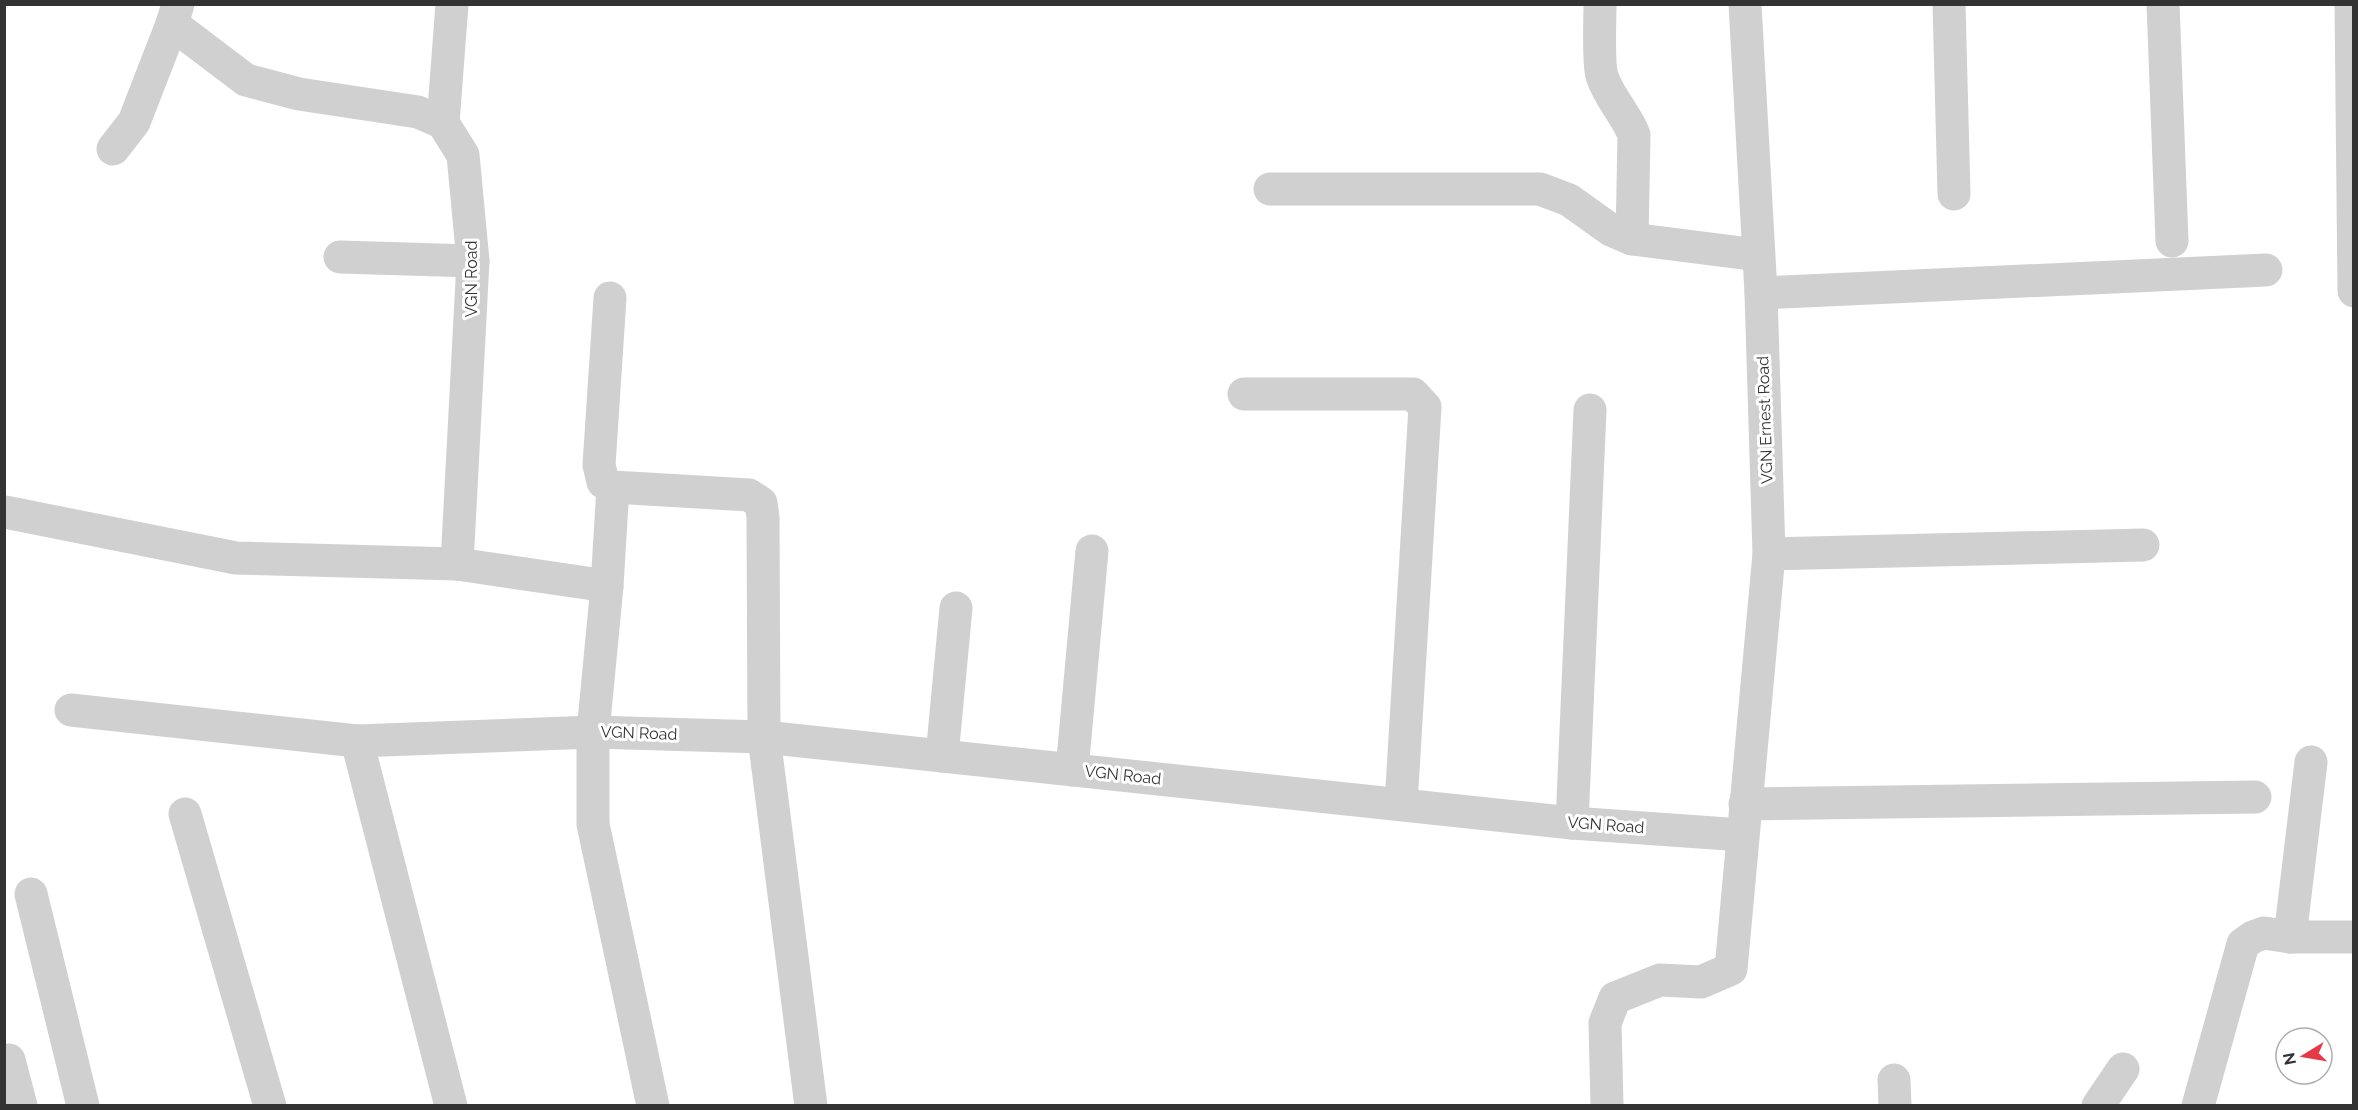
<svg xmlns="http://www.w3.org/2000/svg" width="2358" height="1110" font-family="Raleway,sans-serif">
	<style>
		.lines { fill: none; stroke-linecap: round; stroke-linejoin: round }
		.minor { stroke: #d0d0d0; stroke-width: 33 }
		.labels { text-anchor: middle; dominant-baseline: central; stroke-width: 6; stroke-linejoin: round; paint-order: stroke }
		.street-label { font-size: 16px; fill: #333; stroke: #fff }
	</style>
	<rect width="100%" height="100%" fill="#fff"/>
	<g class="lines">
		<g class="minor">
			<polyline points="178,4 172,24 246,80 299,94 418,112 443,123 463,155 473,261 457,564 607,586 593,732 593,824 653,1106"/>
			<path d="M1600,4c0,17 -2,59 2,72 7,22 24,38 32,59l-2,104"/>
			<polyline points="1949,4 1954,194"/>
			<polyline points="2163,4 2172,241"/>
			<polyline points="2351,4 2354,291"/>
			<polyline points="443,123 452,4"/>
			<polyline points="113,149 134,122 172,24"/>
			<polyline points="1270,189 1540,189 1569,200 1611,230 1632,239 1758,255"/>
			<polyline points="340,257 473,261"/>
			<polyline points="1761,293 2266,270"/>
			<polyline points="610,298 599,465 603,482 613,487 749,495 761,503 763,517 764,737 811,1106"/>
			<polyline points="1244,394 1413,394 1425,407 1401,804"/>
			<polyline points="5,512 236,558 457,564"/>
			<polyline points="1769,554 2143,545"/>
			<polyline points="607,586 613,487"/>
			<polyline points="71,710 357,741 593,732 764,737 1572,823 1742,835"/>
			<polyline points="357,741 451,1106"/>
			<polyline points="942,756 956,608"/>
			<polyline points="1072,770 1092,551"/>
			<polyline points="1745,804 2255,797"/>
			<polyline points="185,814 270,1106"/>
			<polyline points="1572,823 1590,410"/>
			<polyline points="31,894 83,1106"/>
			<polyline points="2290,937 2311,762"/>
			<polyline points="9,1060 21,1106"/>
			<polyline points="1894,1080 1895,1106"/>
			<polyline points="1607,1106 1605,1023 1615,998 1660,980 1701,982 1731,969 1769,554 1761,293 1745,4"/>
			<polyline points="2098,1106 2123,1069"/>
			<polyline points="2198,1106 2243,944 2253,937 2264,933 2290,937 2354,937"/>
		</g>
	</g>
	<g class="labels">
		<g class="street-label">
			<text transform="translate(471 279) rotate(-90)">VGN Road</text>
			<text transform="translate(1765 420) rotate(-92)">VGN Ernest Road</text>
			<text transform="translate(639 733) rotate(2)">VGN Road</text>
			<text transform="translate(1123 775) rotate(6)">VGN Road</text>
			<text transform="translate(1606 825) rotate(4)">VGN Road</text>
		</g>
	</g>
	<rect width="2358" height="1110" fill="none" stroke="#333333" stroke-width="12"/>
	<g transform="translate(2304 1056) rotate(259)"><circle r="28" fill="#ffffff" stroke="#adadad" stroke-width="1.5"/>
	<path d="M0-4.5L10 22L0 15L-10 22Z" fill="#e63946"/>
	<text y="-9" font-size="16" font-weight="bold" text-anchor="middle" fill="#333333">N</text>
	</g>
</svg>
